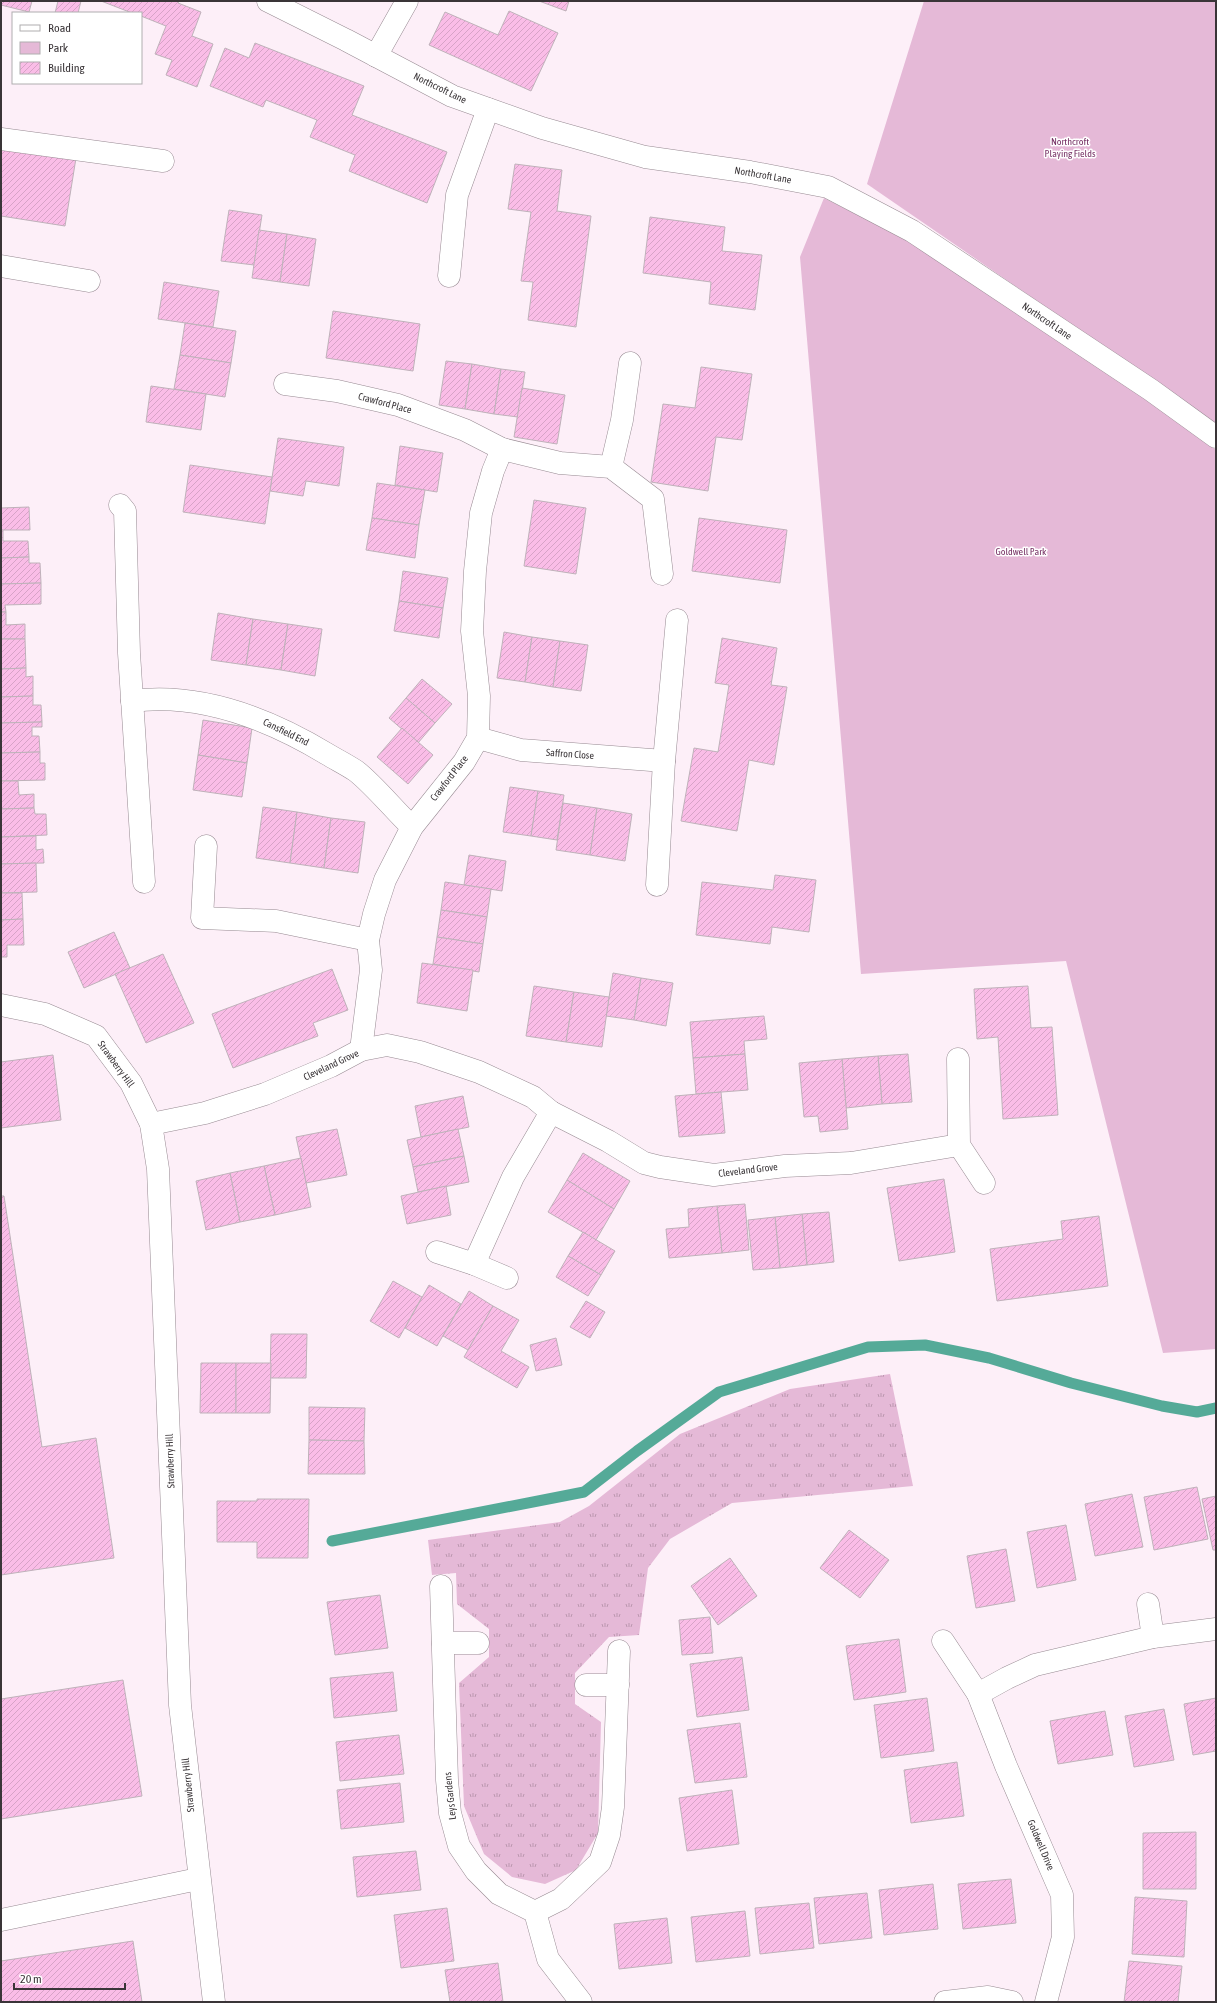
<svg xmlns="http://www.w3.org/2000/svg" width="1217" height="2003" font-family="'Asap Condensed',sans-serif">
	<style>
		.grass { fill: url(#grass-tufts) }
		.park { fill: #e5b9d7 }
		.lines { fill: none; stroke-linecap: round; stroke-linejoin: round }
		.stream { stroke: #55aa98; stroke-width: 11 }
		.building { fill: url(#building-hatch); stroke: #bfb2ba }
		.minor-casing { stroke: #978a92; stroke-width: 23 }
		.minor { stroke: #fff; stroke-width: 22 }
		.labels { text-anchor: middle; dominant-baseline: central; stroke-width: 3; stroke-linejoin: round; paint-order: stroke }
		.street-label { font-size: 10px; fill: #3a3538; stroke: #fff }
		.park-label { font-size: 10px; fill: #783366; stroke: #fff }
	</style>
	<defs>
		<pattern id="grass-tufts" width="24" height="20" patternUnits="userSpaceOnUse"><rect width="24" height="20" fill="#e5b9d7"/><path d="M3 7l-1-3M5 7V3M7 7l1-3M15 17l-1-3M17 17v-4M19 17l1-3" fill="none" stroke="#bb97af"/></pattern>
		<pattern id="building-hatch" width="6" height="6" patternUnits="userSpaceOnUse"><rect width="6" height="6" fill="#fabde7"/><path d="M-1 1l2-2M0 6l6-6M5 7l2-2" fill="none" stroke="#d7a3c7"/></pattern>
	</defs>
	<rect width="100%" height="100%" fill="#fdeff8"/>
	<polygon class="grass" points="890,1374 913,1486 732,1503 670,1539 648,1568 639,1635 609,1637 575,1673 575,1704 601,1722 598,1833 576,1870 545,1884 512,1877 484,1854 464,1806 459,1683 489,1657 489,1629 457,1604 456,1573 432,1575 428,1540 560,1522 589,1506 680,1434 790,1389"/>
	<g class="park">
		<polygon points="924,1 1216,1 1216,427 1149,378 867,184"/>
		<polygon points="824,198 907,240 1145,399 1216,450 1216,1349 1163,1353 1066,961 861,974 800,257"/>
	</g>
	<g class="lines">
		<polyline class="stream" points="332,1541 584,1492 637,1451 719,1392 868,1347 925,1345 989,1358 1071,1383 1162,1406 1197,1412 1216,1408"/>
	</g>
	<g class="building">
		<polygon points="1,1 32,1 29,12 1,5"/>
		<polygon points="58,1 81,1 78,13 55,13"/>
		<polygon points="101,1 179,1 178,3 201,12 192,36 213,44 197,87 166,75 172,60 155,54 166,26 141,16 141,13 132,13"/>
		<polygon points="539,1 569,1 566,11"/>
		<polygon points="509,11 558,33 531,91 429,45 445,12 498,35"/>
		<polygon points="255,43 364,86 352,115 447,152 427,203 349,171 355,155 310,137 317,120 266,100 263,107 210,86 225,48 249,58"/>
		<polygon points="1,147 76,158 65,226 1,216"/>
		<polygon points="515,164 562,170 557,211 591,216 576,327 528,320 533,282 521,281 531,212 508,209"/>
		<polygon points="229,210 262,215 254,265 221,261"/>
		<polygon points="650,217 725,227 722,251 762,255 755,310 709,304 711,282 643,273"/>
		<polygon points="259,230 287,234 280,282 252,278"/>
		<polygon points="287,234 316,239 309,286 280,282"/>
		<polygon points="164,282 219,291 213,327 158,319"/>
		<polygon points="333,311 420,324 413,371 326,358"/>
		<polygon points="185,323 236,331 231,363 180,355"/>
		<polygon points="180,355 231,363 225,397 174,389"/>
		<polygon points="446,361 472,364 465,409 439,405"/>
		<polygon points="472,364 501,369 494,414 465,409"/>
		<polygon points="701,367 752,374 742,440 716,437 708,491 651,482 663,404 695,408"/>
		<polygon points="501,369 525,372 518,417 494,414"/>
		<polygon points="151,386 206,394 201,430 146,422"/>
		<polygon points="522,388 565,395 557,444 514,437"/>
		<polygon points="278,438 344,447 339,486 306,481 303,496 270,491"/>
		<polygon points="400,446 443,453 437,492 395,485"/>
		<polygon points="190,465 272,477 265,524 183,512"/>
		<polygon points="377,483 425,490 419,525 372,518"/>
		<polygon points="534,500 586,508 576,574 524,566"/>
		<polygon points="29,507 30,530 1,530 1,508"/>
		<polygon points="372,518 419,525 415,558 366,550"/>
		<polygon points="699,518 787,530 780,583 692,571"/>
		<polygon points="1,530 3,530 3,541 28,541 29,557 1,558"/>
		<polygon points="29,557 29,563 40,563 41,583 1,584 1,558"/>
		<polygon points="403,571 448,578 443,608 399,601"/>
		<polygon points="41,583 41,604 5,605 6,612 1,612 1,584"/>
		<polygon points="399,601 443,608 439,638 394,631"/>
		<polygon points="1,612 6,612 6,625 25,624 25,639 1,639"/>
		<polygon points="218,613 253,619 246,665 211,660"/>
		<polygon points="253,619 288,624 281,670 246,665"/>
		<polygon points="288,624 322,629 315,676 281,670"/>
		<polygon points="504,632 532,637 525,682 497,678"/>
		<polygon points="532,637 560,641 553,687 525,682"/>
		<polygon points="722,638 777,648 771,685 787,687 774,765 749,760 737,831 681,821 694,748 718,752 729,685 715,683"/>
		<polygon points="1,639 25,639 26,668 1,669"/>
		<polygon points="560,641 588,645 581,691 553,687"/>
		<polygon points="26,668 26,677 33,676 33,696 1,697 1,669"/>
		<polygon points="422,679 452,704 435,723 406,698"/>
		<polygon points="33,696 33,705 41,705 42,722 1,723 1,697"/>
		<polygon points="406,698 435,723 418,743 389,718"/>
		<polygon points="203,720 252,728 247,763 198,755"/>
		<polygon points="42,722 42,727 32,727 32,736 39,736 40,752 1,753 1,723"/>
		<polygon points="402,728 433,755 408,784 377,757"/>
		<polygon points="40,752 40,763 45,763 45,780 1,781 1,753"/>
		<polygon points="198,755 247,763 242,797 193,790"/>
		<polygon points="1,781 18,781 19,795 34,794 34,808 1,809"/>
		<polygon points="510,787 538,791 531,836 503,832"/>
		<polygon points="538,791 564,795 557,840 531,836"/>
		<polygon points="563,803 597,808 590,855 556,850"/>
		<polygon points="263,807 297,812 290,863 256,858"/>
		<polygon points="34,808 35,814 46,814 47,835 1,837 1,809"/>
		<polygon points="597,808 632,814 625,861 590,855"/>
		<polygon points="297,812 331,818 324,868 290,863"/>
		<polygon points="331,818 365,822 358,873 324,868"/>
		<polygon points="36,836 36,850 43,849 44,863 1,864 1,837"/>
		<polygon points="469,855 506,861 502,891 464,885"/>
		<polygon points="36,863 37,892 1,893 1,864"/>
		<polygon points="775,875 816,880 809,932 772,927 770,944 696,935 702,882 773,890"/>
		<polygon points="445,882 491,889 487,917 441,910"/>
		<polygon points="1,893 22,893 23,919 1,920"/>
		<polygon points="441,910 487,917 483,944 437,937"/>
		<polygon points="23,919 24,945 7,945 7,957 1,957 1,920"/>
		<polygon points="114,932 130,968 84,988 68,952"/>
		<polygon points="437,937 483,944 479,972 433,964"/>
		<polygon points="163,954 194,1023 146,1043 115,974"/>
		<polygon points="422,963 473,970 467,1011 417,1003"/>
		<polygon points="332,969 348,1010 313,1023 318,1036 233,1068 212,1014"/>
		<polygon points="613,973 641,978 634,1020 606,1016"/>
		<polygon points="641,978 673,983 666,1026 634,1020"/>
		<polygon points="534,986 574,992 566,1042 526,1036"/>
		<polygon points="1028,986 1031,1028 1052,1027 1058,1115 1003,1119 998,1037 977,1039 974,989"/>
		<polygon points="574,992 609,997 602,1047 566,1042"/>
		<polygon points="764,1016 767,1039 744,1041 745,1054 693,1058 690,1022"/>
		<polygon points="745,1054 748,1090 696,1094 693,1058"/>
		<polygon points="908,1054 912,1102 882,1104 878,1056"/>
		<polygon points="53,1055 61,1120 1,1128 1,1062"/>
		<polygon points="878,1056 882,1104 846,1108 842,1059"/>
		<polygon points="842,1059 848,1129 820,1132 818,1116 804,1117 799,1063"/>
		<polygon points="721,1092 725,1133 679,1137 675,1096"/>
		<polygon points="463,1096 469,1127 421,1137 415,1106"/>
		<polygon points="337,1129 347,1175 306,1183 296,1137"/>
		<polygon points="458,1129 464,1156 413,1167 407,1140"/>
		<polygon points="583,1153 630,1181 614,1209 567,1180"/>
		<polygon points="464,1156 469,1182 418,1192 413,1167"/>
		<polygon points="301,1158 311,1207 275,1215 264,1166"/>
		<polygon points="264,1166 275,1215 240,1222 230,1173"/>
		<polygon points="230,1173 240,1222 206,1230 196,1181"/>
		<polygon points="944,1179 955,1252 899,1261 887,1188"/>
		<polygon points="567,1180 614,1209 596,1240 548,1212"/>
		<polygon points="446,1186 451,1215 407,1224 401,1196"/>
		<polygon points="1,1196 4,1196 42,1447 96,1438 114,1558 1,1575"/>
		<polygon points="745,1204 749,1250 722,1253 717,1206"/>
		<polygon points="717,1206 722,1253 669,1258 666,1229 689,1227 688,1209"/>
		<polygon points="829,1212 834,1262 807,1265 802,1214"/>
		<polygon points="802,1214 807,1265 780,1268 775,1217"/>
		<polygon points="1099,1216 1108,1286 997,1301 990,1249 1063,1239 1061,1221"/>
		<polygon points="775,1217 780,1268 753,1270 748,1220"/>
		<polygon points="583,1232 615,1251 601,1275 568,1256"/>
		<polygon points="568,1256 601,1275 588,1296 556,1277"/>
		<polygon points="393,1281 422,1297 399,1338 370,1321"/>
		<polygon points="429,1285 461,1304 437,1346 405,1328"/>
		<polygon points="469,1291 493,1306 468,1350 443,1336"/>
		<polygon points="586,1301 605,1312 590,1338 570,1327"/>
		<polygon points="493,1306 519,1320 501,1351 529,1367 517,1388 464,1357"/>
		<polygon points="271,1334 307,1334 306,1378 270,1378"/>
		<polygon points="556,1338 562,1365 536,1371 530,1345"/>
		<polygon points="201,1363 236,1363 236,1413 200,1413"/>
		<polygon points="236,1363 271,1363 270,1413 236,1413"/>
		<polygon points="309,1407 365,1408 364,1441 309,1440"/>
		<polygon points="309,1440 364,1441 365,1474 308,1474"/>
		<polygon points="1197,1487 1208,1539 1154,1550 1144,1497"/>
		<polygon points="1132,1494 1143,1547 1095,1556 1085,1504"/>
		<polygon points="1216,1496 1216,1550 1213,1550 1202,1499"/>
		<polygon points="257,1499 309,1499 308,1558 257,1558 257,1542 217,1542 217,1501 257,1501"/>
		<polygon points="1066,1525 1076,1580 1037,1588 1027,1532"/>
		<polygon points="849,1530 889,1560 860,1598 820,1568"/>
		<polygon points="1006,1549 1015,1601 976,1608 967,1556"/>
		<polygon points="730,1558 757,1596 718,1625 691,1586"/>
		<polygon points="380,1595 388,1648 335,1655 327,1602"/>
		<polygon points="710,1617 713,1653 682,1655 679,1620"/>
		<polygon points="899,1639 906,1692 854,1700 846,1646"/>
		<polygon points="742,1657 749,1710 697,1717 690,1664"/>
		<polygon points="393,1672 397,1711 334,1718 330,1678"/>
		<polygon points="123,1680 142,1796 1,1819 1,1699"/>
		<polygon points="927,1698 934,1751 881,1758 874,1705"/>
		<polygon points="1216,1698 1216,1751 1193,1755 1184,1704"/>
		<polygon points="1164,1709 1174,1760 1134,1767 1125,1716"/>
		<polygon points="1105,1711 1113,1755 1058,1764 1050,1721"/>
		<polygon points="740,1723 747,1777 695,1783 687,1730"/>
		<polygon points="399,1735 404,1774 340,1781 336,1742"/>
		<polygon points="957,1762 964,1816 911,1823 904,1770"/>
		<polygon points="400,1783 404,1822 341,1829 337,1790"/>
		<polygon points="732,1790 739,1844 687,1851 679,1798"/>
		<polygon points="1196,1832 1196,1889 1143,1889 1143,1833"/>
		<polygon points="416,1851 421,1890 357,1897 353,1857"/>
		<polygon points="1011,1879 1016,1923 963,1929 958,1884"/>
		<polygon points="933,1884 938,1929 884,1935 879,1890"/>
		<polygon points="867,1893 872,1938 819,1944 814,1898"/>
		<polygon points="1135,1897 1187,1901 1184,1957 1132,1954"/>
		<polygon points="809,1903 814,1948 760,1954 755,1908"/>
		<polygon points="447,1908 454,1961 401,1968 394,1915"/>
		<polygon points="745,1911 750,1956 696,1962 691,1917"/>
		<polygon points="667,1918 672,1963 619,1969 614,1924"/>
		<polygon points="133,1941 142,2002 1,2002 1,1961"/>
		<polygon points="1129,1961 1182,1966 1178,2002 1124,2002"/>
		<polygon points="498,1963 503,2002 450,2002 445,1970"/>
	</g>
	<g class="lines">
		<g class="minor-casing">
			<g id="minor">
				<polyline points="268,1 346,40 452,96 542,128 645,157 750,172 828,187 912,231 1151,390 1216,437"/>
				<polyline points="376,56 407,1"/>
				<polyline points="1,139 163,161"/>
				<polyline points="1,266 89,281"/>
				<polyline points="449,276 457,195 488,109"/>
				<polyline points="285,384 337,391 398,405 465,430 502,449 560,463 611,467 653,499 662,574"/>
				<polyline points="611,467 622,420 630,363"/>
				<polyline points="120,505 125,511 129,653 144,882"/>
				<path d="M132,701c69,-9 137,18 195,53 10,6 20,11 29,17 18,14 39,40 56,56"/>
				<polyline points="478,738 521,750 664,761"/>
				<polyline points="206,846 202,918 276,921 368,940"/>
				<polyline points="657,885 664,761 677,620"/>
				<polyline points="1,1005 45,1014 96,1036 131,1083 151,1124 158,1169 180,1705 214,2002"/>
				<polyline points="361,1050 371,970 368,940 374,914 385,880 412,827 464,762 478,738 479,696 472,631 475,571 481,513 493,471 502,449"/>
				<polyline points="958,1059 959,1145 984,1183"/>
				<polyline points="151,1124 205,1113 265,1094 331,1066 361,1050 387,1045 420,1052 479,1072 533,1097 551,1112 608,1141 644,1163 660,1167 714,1175 785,1166 851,1163 959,1145"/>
				<polyline points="437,1252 474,1264 507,1278"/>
				<polyline points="474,1264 513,1177 551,1112"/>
				<polyline points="441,1586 447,1780 450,1813 459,1846 476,1871 499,1894 535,1912 548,1959 581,2002"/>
				<polyline points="1148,1604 1153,1637"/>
				<polyline points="943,1641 978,1694 1006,1766 1062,1895 1063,1937 1046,2002"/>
				<polyline points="443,1643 478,1643"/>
				<polyline points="586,1685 618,1685"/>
				<polyline points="978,1694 1007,1678 1035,1665 1153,1637 1216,1629"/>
				<polyline points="535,1912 561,1899 600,1862 609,1835 613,1807 619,1651"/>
				<polyline points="1,1920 198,1879"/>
				<polyline points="945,2002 988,1997 1012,2002"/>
			</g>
		</g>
		<use href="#minor" class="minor"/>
	</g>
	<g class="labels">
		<g class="street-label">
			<text transform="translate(440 88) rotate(26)">Northcroft Lane</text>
			<text transform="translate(763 175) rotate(10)">Northcroft Lane</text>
			<text transform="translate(1047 321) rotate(34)">Northcroft Lane</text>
			<text transform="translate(385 403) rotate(15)">Crawford Place</text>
			<text transform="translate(286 732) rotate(26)">Cansfield End</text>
			<text transform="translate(570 754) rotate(4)">Saffron Close</text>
			<text transform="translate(449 778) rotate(-52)">Crawford Place</text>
			<text transform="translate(116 1064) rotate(54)">Strawberry Hill</text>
			<text transform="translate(331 1065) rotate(-25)">Cleveland Grove</text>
			<text transform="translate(748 1170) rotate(-7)">Cleveland Grove</text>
			<text transform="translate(170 1461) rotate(-92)">Strawberry Hill</text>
			<text transform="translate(188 1785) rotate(-96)">Strawberry Hill</text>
			<text transform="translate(450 1796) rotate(-96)">Leys Gardens</text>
			<text transform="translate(1041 1845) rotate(67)">Goldwell Drive</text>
		</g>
		<g class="park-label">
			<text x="1070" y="141">Northcroft<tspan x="1070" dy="12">Playing Fields</tspan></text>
			<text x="1021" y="551">Goldwell Park</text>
		</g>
	</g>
	<rect width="1217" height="2003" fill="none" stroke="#3a3538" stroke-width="4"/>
	<rect x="12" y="12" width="130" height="72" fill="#ffffff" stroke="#b0aeaf"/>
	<rect x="20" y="25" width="20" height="6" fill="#ffffff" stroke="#b0aeaf"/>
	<text x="48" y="32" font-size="12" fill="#3a3538">Road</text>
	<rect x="20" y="42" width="20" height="12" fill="#e5b9d7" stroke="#b0aeaf"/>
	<text x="48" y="52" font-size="12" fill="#3a3538">Park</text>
	<rect x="20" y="62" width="20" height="12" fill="url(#building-hatch)" stroke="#b0aeaf"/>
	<text x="48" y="72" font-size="12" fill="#3a3538">Building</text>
	<path d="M14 1983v6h111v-6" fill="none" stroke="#3a3538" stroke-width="2"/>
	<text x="20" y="1983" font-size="12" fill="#3a3538" stroke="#ffffff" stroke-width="3" paint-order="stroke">20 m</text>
</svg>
